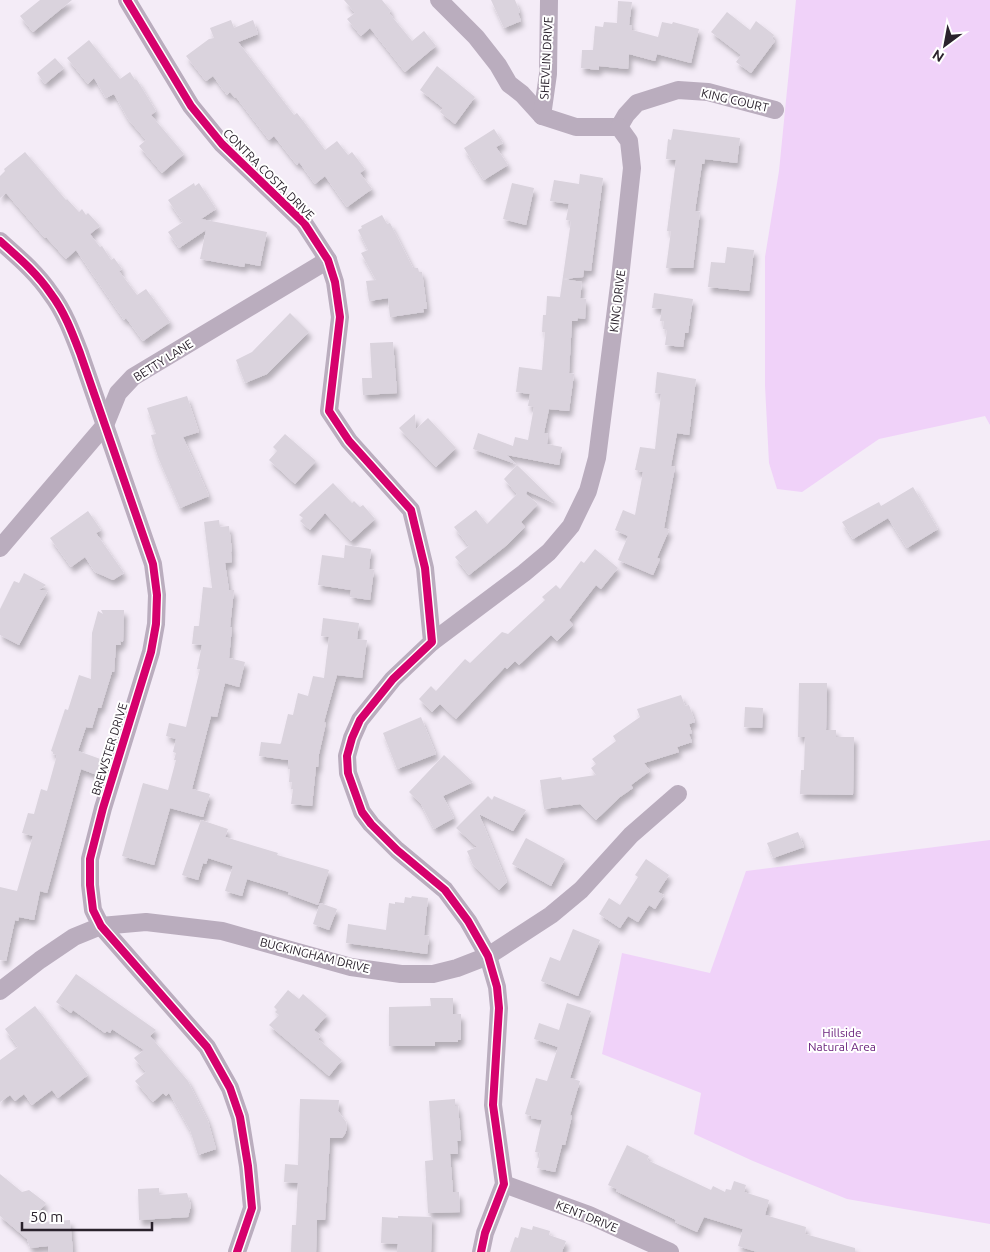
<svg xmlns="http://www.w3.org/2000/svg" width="990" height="1252" font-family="Ubuntu,sans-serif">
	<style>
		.green { fill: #f0d2f9 }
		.building { fill: #dad3dd; filter: url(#shadow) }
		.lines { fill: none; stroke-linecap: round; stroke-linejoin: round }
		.minor { stroke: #baadbe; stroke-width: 18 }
		.cycleway-casing { stroke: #fff; stroke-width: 11 }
		.cycleway { stroke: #d6006c; stroke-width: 8 }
		.labels { text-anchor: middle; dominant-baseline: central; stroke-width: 4; stroke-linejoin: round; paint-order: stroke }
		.street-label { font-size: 12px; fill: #2a222c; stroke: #fff }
		.park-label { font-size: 12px; fill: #661c79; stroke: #fff }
	</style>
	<defs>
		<filter id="shadow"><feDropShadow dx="3" dy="5.5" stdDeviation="2.5" flood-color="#0004"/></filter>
	</defs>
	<rect width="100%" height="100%" fill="#f4ecf7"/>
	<g class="green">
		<polygon points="796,0 990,0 990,425 985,416 879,439 802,492 777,489 769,463 765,386 765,257 779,171"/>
		<polygon points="990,840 990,1224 847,1199 753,1161 694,1134 701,1093 602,1054 622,953 710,973 746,871"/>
	</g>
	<g class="building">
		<polygon points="40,0 72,0 33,32 20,16"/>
		<polygon points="344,0 382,0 391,11 389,13 412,41 424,31 436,46 405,72 370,28 361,36 347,19 355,13"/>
		<polygon points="491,0 515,0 520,12 518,13 521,21 504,28"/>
		<polygon points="618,1 632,2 629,25 632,25 632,30 658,37 662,22 672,24 673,22 699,29 691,63 657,54 655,61 629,54 628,69 599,66 599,70 581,68 582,50 593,50 595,26 603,27 604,22 617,23"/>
		<polygon points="727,12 750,30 756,21 774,35 772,39 775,41 751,73 736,62 741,55 711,32"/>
		<polygon points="231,20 234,28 253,20 258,34 238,42 294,115 297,113 325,150 337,141 348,155 352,152 365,169 360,173 372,189 347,207 325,176 315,184 299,162 297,165 274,136 269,140 236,97 235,98 230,92 227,95 213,76 206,81 186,56 209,39 214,38 210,28"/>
		<polygon points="89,40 120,79 130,72 135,80 137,80 156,111 151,115 184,154 162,173 139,146 146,140 128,119 114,94 106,98 94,78 88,84 67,58"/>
		<polygon points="55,58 64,68 45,84 37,73"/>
		<polygon points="437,66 475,97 455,124 440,112 443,108 420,90"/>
		<polygon points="494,129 503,143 496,147 508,165 484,180 464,148"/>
		<polygon points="673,129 740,138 737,163 705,159 704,164 702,164 695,211 700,212 693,268 666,268 671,231 667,231 676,160 666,159 668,139 671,140"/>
		<polygon points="25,152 66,200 67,199 79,212 82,209 86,215 88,213 100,226 90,234 100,247 102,246 111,260 114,258 122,269 119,271 137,295 146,289 170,322 143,341 126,318 124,320 76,250 66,259 46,237 45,238 6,193 0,198 0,176 5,171 4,169"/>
		<polygon points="580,174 603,178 591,271 584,270 583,277 563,279 582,282 580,298 586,299 585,319 578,318 577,321 572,321 569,373 574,374 569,411 549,409 544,433 548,434 547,444 562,447 559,465 507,455 516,464 473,449 478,433 513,446 515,437 528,440 534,407 528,406 530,394 516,392 519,367 542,370 545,332 542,332 543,315 546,315 547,296 560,297 571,221 566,220 569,204 550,201 554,180 579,184"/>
		<polygon points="194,183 195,186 199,183 216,209 201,219 267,232 260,266 245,263 244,267 200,259 206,230 179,248 168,232 183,222 168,200"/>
		<polygon points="512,183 534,188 526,225 503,219"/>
		<polygon points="382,215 387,224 390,223 413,268 418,268 419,272 422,272 427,309 423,309 424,312 390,317 388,298 369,301 366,281 376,280 361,253 368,250 358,230 362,228 361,226"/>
		<polygon points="727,247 754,250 749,291 708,287 711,262 725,263"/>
		<polygon points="654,293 693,299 688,333 685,333 683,347 665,345 667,330 663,329 664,321 660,321 662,309 652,308"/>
		<polygon points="290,313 309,332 267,374 245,383 236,360 252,352"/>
		<polygon points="393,342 397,393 363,395 362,378 372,378 370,343"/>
		<polygon points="657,372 696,379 689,435 677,433 671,466 675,467 664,528 669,530 657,558 660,559 653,575 618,560 628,536 615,530 623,510 635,515 643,472 635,470 640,447 655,449 661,394 655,393"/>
		<polygon points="187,396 199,432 183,437 209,496 180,508 158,457 151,435 156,434 147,408"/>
		<polygon points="415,414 416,429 428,418 456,448 436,467 399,428"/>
		<polygon points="285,434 316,461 295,484 269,460 277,451 273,447"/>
		<polygon points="517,465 555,502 554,503 527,491 526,494 538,504 521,522 525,527 507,545 469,575 455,557 469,546 454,527 476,510 487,524 517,494 504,479"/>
		<polygon points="333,483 352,503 354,501 360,507 363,505 375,519 351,541 325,513 310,530 300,521 303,518 299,515"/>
		<polygon points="913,487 938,529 907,548 888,518 853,539 842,522 879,502 881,506"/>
		<polygon points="88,511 101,530 96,533 124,573 113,580 95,572 85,557 71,567 50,538"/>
		<polygon points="219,520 220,527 229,526 232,551 231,552 232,562 225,563 229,590 234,590 230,627 232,627 229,658 245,662 239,687 225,683 217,717 211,716 192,789 210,794 203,817 170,808 154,865 122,856 143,783 168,790 176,760 174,760 176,753 173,752 176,739 166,736 169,723 186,727 200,669 197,669 202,645 192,644 194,626 199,626 203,587 212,588 204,522"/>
		<polygon points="345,545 371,549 369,569 374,570 370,600 350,597 351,590 318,585 322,555 344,558"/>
		<polygon points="595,549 618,568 601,589 596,585 569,620 573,625 557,641 551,635 519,665 515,661 507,669 505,667 456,719 440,704 432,712 419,699 431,686 436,691 465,659 470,663 502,632 508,634 545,600 542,597 556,585 560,589 581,561 584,563"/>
		<polygon points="24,573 46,585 39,590 48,590 19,645 0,635 0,609 14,581 19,583"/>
		<polygon points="101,610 124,610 123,642 120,641 121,645 116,645 114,672 112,672 101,708 98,708 92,728 86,727 78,751 106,761 105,764 101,764 97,775 81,769 47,893 40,891 34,920 19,917 18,921 15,920 6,961 0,960 0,887 17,891 33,836 22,833 28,813 34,814 41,789 47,791 57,755 53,754 53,752 51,751 65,709 68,710 79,675 91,679 92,633 98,611 103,614"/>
		<polygon points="323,618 359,623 357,639 367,640 362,678 337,675 324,722 326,723 319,754 318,767 316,767 312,806 291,804 293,789 291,789 292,782 289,782 290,769 288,769 288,760 259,756 261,742 280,744 281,743 288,714 293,715 298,693 308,696 313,676 324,678 329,637 321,636"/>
		<polygon points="799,683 827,683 826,730 836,730 836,737 854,737 853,795 800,794 801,770 804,770 805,737 798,737"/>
		<polygon points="681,695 685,706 689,705 695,722 689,724 692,733 689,734 692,742 677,747 679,752 644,763 650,771 631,785 633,788 620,797 596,820 580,804 544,809 540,780 561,777 562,780 596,775 591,768 596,764 592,759 616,741 613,736 640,717 637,709"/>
		<polygon points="745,707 763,708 762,728 744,727"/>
		<polygon points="421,717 436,754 397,769 383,733"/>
		<polygon points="444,755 473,782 443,796 454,818 434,829 421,804 409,792"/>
		<polygon points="488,796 492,800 494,796 526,810 513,831 479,814 507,882 499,890 473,865 467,851 477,847 456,828"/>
		<polygon points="201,820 228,829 225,837 278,853 277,855 329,870 318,905 288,894 289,892 247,879 242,896 225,891 233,866 208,858 206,864 203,863 198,880 182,875"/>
		<polygon points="798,832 804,847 773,858 767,843"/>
		<polygon points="526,838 565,859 551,886 512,864"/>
		<polygon points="646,859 669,875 658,892 664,895 655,909 649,905 638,922 628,916 620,928 599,914 609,898 620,905 638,877 635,875"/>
		<polygon points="412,896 428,898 424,935 429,936 427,954 346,943 348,924 386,930 389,903 395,904 395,902 404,903 405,897 411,898"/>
		<polygon points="320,903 337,909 329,930 313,924"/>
		<polygon points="573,929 600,940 578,996 541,981 550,957 560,961"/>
		<polygon points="76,974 156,1030 150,1036 188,1081 208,1121 216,1149 198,1155 190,1130 169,1093 166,1096 163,1093 153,1102 135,1081 146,1072 134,1058 144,1050 112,1029 110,1033 107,1031 105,1033 73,1010 71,1013 56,1002"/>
		<polygon points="288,990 299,999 303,994 327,1015 314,1030 321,1036 318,1039 342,1060 329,1076 269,1025 279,1015 275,1012 277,1010 274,1007"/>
		<polygon points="430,998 453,998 453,1014 461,1014 461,1040 458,1040 458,1042 435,1042 435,1046 389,1046 389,1007 431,1006"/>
		<polygon points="567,1003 591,1011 570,1078 580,1081 570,1115 572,1116 565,1145 562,1145 555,1172 537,1168 540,1153 535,1152 542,1120 531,1118 531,1116 525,1114 536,1078 547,1081 558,1047 534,1039 539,1023 559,1030"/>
		<polygon points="35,1006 88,1075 58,1098 52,1090 32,1105 24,1094 15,1101 10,1095 0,1102 0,1060 18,1047 5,1029"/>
		<polygon points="300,1099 339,1100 338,1111 346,1122 347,1128 345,1134 342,1138 330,1138 325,1220 317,1220 316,1252 291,1252 292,1225 296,1225 298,1183 284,1182 285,1164 298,1165"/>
		<polygon points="455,1099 455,1106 458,1106 461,1141 457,1141 458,1154 450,1154 453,1192 459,1192 460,1212 428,1213 425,1161 433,1160 429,1101"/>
		<polygon points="627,1145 649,1156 647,1160 711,1190 713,1186 725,1192 726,1189 731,1190 734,1181 746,1185 744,1192 769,1200 765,1215 806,1227 805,1234 855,1248 855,1252 757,1252 738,1246 743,1229 704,1217 697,1232 675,1222 676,1220 616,1191 617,1189 608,1185"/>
		<polygon points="0,1174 22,1192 29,1190 46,1203 29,1223 70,1220 73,1252 48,1252 48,1246 30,1248 27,1239 0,1216"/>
		<polygon points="159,1188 159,1195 187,1193 191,1205 188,1217 139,1220 138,1189"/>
		<polygon points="398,1216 432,1217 431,1252 397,1252 398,1244 381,1243 382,1217 398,1218"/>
		<polygon points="533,1226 550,1231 549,1235 566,1241 562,1252 510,1252 515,1237 518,1238 521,1227 532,1230"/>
	</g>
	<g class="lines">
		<g class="minor">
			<polyline points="127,0 191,106 222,144 304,223 328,260 335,282 340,317 329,411 349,441 411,510 425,568 432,642 393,679 360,720 352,738 347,756 348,773 362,812 371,824 397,850 445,890 468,921 488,956 497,987 499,1008 493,1105 504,1184 485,1233 481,1252"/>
			<polyline points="439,0 476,37 498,65 509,84 522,94 542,116 576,127 619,127"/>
			<polyline points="542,116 548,74 549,0"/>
			<polyline points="619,127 626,115 637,103 678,90 708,92 775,110"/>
			<path d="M0,241c18,16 37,32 51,53 13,17 21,38 29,59l73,211 4,31 -1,29 -5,28 -48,156 -13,51v26l3,25 8,16 106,121 23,41 10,29 8,49 4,42 -15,44"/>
			<polyline points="0,548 105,425 118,393 133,377 328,260"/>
			<polyline points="432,642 524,573 549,552 571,526 588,491 597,458 620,278 632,168 629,141 619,127"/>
			<polyline points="0,991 40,960 74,937 101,926 146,922 222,931 351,967 401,974 433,974 457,968 488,956 551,915 581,890 631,835 678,794"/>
			<polyline points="504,1184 589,1215 670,1252"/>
		</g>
		<g class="cycleway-casing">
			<g id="cycleway">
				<polyline points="127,0 191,106 222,144 304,223 328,260 335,282 340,317 329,411 349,441 411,510 425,568 432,642 393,679 360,720 352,738 347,756 348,773 362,812 371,824 397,850 445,890 468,921 488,956 497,987 499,1008 493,1105 504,1184 485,1233 481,1252"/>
				<path d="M0,241c18,16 37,32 51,53 13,17 21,38 29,59l73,211 4,31 -1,29 -5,28 -48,156 -13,51v26l3,25 8,16 106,121 23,41 10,29 8,49 4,42 -15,44"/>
			</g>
		</g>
		<use href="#cycleway" class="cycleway"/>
	</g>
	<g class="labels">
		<g class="street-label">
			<text transform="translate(546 58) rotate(-87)">SHEVLIN DRIVE</text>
			<text transform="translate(735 100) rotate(13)">KING COURT</text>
			<text transform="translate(269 174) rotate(45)">CONTRA COSTA DRIVE</text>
			<text transform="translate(617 301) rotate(-83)">KING DRIVE</text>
			<text transform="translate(163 360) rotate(-32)">BETTY LANE</text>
			<text transform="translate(109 749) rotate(-73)">BREWSTER DRIVE</text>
			<text transform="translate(315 955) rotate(14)">BUCKINGHAM DRIVE</text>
			<text transform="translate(587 1216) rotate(22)">KENT DRIVE</text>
		</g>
		<g class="park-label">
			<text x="842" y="1032">Hillside<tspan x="842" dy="14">Natural Area</tspan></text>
		</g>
	</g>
	<g transform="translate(945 45) rotate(212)" stroke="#ffffff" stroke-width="4" paint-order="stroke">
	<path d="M0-4L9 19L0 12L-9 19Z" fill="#2a222c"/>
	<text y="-8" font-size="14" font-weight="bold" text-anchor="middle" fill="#2a222c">N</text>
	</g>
	<path d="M22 1222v8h130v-8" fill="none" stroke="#2a222c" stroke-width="2.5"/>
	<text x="30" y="1222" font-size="15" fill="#2a222c" stroke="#ffffff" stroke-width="4" paint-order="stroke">50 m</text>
</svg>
